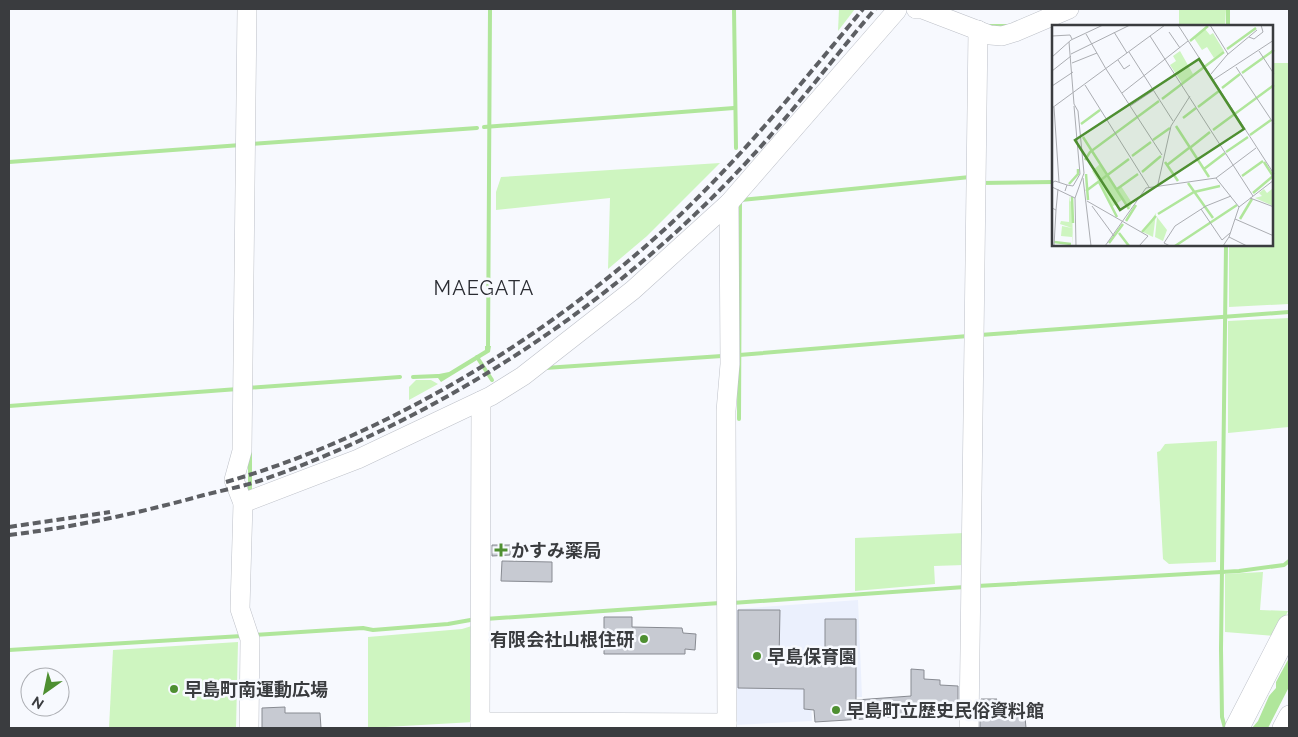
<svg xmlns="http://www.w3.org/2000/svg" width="1298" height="737" font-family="Raleway,'Noto Sans JP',sans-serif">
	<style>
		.built { fill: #ebf0fd }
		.green { fill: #cef5c0 }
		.water { fill: #b0e69b }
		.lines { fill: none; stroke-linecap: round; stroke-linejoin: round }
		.stream { stroke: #b0e69b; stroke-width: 4 }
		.building { fill: #c7cad2; stroke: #888b92 }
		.minor-casing { stroke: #bdc0c8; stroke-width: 20 }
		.major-casing { stroke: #bdc0c8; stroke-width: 25 }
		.minor { stroke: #fff; stroke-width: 19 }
		.major { stroke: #fff; stroke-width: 24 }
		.rail { stroke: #5d5f63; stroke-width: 4; stroke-dasharray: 8 4; stroke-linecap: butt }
		.poi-dot { fill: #4e8f31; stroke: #f7f9fe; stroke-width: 2 }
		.labels { text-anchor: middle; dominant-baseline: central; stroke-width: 5; stroke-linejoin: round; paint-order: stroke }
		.poi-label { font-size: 18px; font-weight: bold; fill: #3a3c3f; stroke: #f7f9fe; text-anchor: start }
		.quarter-label { font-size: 20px; letter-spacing: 1px; fill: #2a2c32; stroke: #f7f9fe }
		.inset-river { fill: none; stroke: #b0e69b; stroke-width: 2.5 }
		.inset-road { fill: none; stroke: #abadb2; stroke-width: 1 }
		.view { fill: #4e8f31; fill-opacity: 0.15; stroke: #4e8f31; stroke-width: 2.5 }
		.inset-edge { fill: none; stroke: #3a3c3f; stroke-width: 2.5 }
	</style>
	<rect width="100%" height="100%" fill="#f7f9fe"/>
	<polygon class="built" points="858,600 862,697 811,698 812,721 735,725 736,609"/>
	<g class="green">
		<polygon points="839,9 855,9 838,31"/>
		<polygon points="1179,9 1226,9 1225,26 1179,26"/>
		<polygon points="1272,63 1289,63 1289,304 1229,307 1229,245 1272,245"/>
		<polygon points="720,163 647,236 608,269 610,198 496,210 496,192 501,177"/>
		<polygon points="1289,318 1289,427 1228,433 1228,321"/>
		<polygon points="416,380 431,380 438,384 409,400 409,387"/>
		<polygon points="1217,441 1216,562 1169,564 1163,559 1157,452 1160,451 1165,444"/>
		<polygon points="964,533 964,565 934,566 935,584 855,591 855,538"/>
		<polygon points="1263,572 1260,610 1288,611 1276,636 1225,632 1225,574"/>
		<polygon points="475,625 474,722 368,728 368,637 462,629"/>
		<polygon points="238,642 236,728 109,728 113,650"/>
		<polygon points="298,689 298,698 253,697 257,691"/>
	</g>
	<g class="water">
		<polygon points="485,346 491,346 490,352 441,382 438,378 434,378 434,375 449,372 485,350"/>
		<polygon points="1289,658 1289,687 1268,728 1252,728 1258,721 1269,696 1276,688 1276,682"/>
	</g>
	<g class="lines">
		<g class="stream">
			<polyline points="734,9 736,148"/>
			<polyline points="990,26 1008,26"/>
			<polyline points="1228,26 1228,9"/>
			<polyline points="484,127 734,108"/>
			<polyline points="250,144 477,128"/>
			<polyline points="9,162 241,145"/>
			<polyline points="980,183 1053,182"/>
			<polyline points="741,200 970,177"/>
			<polyline points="980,335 1289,312"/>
			<polyline points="488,349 490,9"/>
			<polyline points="739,355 968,336"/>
			<polyline points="477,357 492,380"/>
			<polyline points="545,368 722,356"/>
			<polyline points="413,377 438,376"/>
			<polyline points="247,388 400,377"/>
			<polyline points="9,406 238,389"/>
			<polyline points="739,419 740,199"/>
			<polyline points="250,453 250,494"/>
			<polyline points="977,586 1239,571 1284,565 1289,561"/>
			<polyline points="732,603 965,587"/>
			<polyline points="485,619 720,603"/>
			<polyline points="254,635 363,628 373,630 448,624 476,619"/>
			<polyline points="9,650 242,636"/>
			<polyline points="1225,728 1222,717 1221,649 1226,245"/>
		</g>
	</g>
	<g class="building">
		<polygon points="492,545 510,545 510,555 492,556"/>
		<polygon points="502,561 552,562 552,582 501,581"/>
		<polygon points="738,610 780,610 779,659 825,659 825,619 856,619 856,700 911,696 911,669 924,670 924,679 940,680 940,685 958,686 958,710 911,708 912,716 815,722 814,710 804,709 804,689 738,688"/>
		<polygon points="604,617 632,617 632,627 682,628 683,633 696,634 695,650 685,649 685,654 604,654"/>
		<polygon points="981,699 997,699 997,708 1001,708 1002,718 1025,717 1026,728 980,728 980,720 983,720"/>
		<polygon points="285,707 285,713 320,713 321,728 262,728 262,708"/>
	</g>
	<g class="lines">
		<g class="minor-casing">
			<g id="minor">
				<polyline points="247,9 242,451 234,480 243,503 240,609 250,639 249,728"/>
				<polyline points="916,9 922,9 990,35 1002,36 1015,32 1069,9"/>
				<polyline points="243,503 358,459 491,396 523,376 633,290 729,203 897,10"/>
				<polyline points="480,722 727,723"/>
				<polyline points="480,728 481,401"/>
				<polyline points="727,728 726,411 730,364 729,203"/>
				<polyline points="969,728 978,30"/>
				<polyline points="1282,728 1289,715"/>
			</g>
		</g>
		<g class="major-casing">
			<polyline id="major" points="1237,728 1289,627"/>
		</g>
		<use href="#minor" class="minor"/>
		<use href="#major" class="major"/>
		<g class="rail">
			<path d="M226,482c166,-48 329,-149 454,-267 67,-64 125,-136 183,-206"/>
			<polyline points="9,527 110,512"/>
			<path d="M9,535c66,-8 130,-22 195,-40 20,-5 41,-9 61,-16 180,-64 348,-174 478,-313 47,-50 88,-105 132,-157"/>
		</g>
	</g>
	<g class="poi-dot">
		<path d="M498.5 542.5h5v5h5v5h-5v5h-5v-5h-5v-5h5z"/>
		<circle cx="644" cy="639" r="5"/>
		<circle cx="757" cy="656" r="5"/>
		<circle cx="174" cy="689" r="5"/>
		<circle cx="836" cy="710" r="5"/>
	</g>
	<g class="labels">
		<g class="poi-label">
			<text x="511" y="550">かすみ薬局</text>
			<text x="634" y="639" text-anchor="end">有限会社山根住研</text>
			<text x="767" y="656">早島保育園</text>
			<text x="184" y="689">早島町南運動広場</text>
			<text x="846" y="710">早島町立歴史民俗資料館</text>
		</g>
		<g class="quarter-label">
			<text x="484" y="288">MAEGATA</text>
		</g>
	</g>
	<g transform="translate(1052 25)">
		<rect width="221" height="221" fill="#f7f9fe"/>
		<path d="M153,4l5,6 3,-2 11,18 -10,7 -7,-11 -5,3 -8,-12zM128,26l13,23 -11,9 -12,-18 6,-4 -3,-5zM48,139l7,11 -16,11 7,-5 -6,-10zM56,151l14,22 -5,-9 4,-3 11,17 -2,5 -7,-9 -11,8 -13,-25zM221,158v23l-18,-8 7,-2 -3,-3 5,-4 3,4 5,-4zM17,170l1,7 2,-3 1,47 -1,-13v4l-11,-1 1,-10 10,2 -12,-4 1,-3 8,1zM104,188l-3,24 -10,-5zM105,192l10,13 -4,11 -8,-4z" fill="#cef5c0"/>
		<path class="inset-river" d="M138,16l18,-15M175,24l29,-21M190,48l32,-23M170,63l18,-14M110,74l62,-47M146,82l21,-16M131,93l13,-10M29,99l19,-14M124,101l33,51M161,105l61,-45M198,110l21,-15M31,112l46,72M101,115l17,-12M139,122l19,-15M174,127l22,-15M80,131l19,-14M33,135l5,-8 69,-51M113,137l13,19M212,137l9,14M115,140l22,-17M152,144l21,-16M90,147l19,-16M34,149l2,26M190,151l21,-15M47,157l18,35M136,158l25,35M17,159l9,-10v-5M65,164l21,-15M34,166l43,-32M201,168l20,-17M20,172l1,26M106,189l36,-22 26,-6M188,194l12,-20M74,196l10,-16M90,207l14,-16M67,208l10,13M2,217l17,2M57,218l14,-19M123,221l62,-41"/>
		<path class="inset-road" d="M126,0l96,149M158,0l18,29M62,7l13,21M117,7l11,16M34,9l20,35M0,11l18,-1 2,4M98,11l103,160M197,12l5,2 9,-7 -2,-7M17,17l5,62 4,7 6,62 -9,25 1,48M207,26l15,23M77,27l44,69M19,29l59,-29M0,32l19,-17 32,-15M66,35l6,9 6,-4M20,38l25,-10M184,42l38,57M54,44l56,86M0,46l19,-15M159,49l16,-19 30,-25M161,55l61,-40M33,60l64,102M0,61l21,-14M70,68l66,-52M78,81l24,-16M2,82l5,75M0,83l113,-83M31,153l8,68M164,153l23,29M0,158l3,-2 12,4 -2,6M106,159l13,-58 19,-30M15,160l6,1 7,-12 -6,-68M0,162l23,11M198,173l24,9M35,176l61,35 -9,10M40,181l22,30M0,183l4,2 -2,36M149,184l21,31 8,-7M4,185l2,-21M183,194l39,17M177,212l18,9M53,221l41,-58 70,-10 40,-30M118,221l-6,-3 11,-17 31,-20 25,-10M171,221l6,-9 10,-30 35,-27"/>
		<path class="view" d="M147,34l45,70 -124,81 -45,-70z"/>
		<rect width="221" height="221" class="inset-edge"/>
	</g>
	<rect width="1298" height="737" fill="none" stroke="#3a3c3f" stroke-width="20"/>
	<g transform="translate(45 692) rotate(213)"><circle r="24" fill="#f7f9fe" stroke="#abadb2"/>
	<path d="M0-4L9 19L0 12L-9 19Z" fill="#4e8f31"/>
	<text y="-8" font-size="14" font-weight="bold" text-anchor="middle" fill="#3a3c3f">N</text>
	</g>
</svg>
